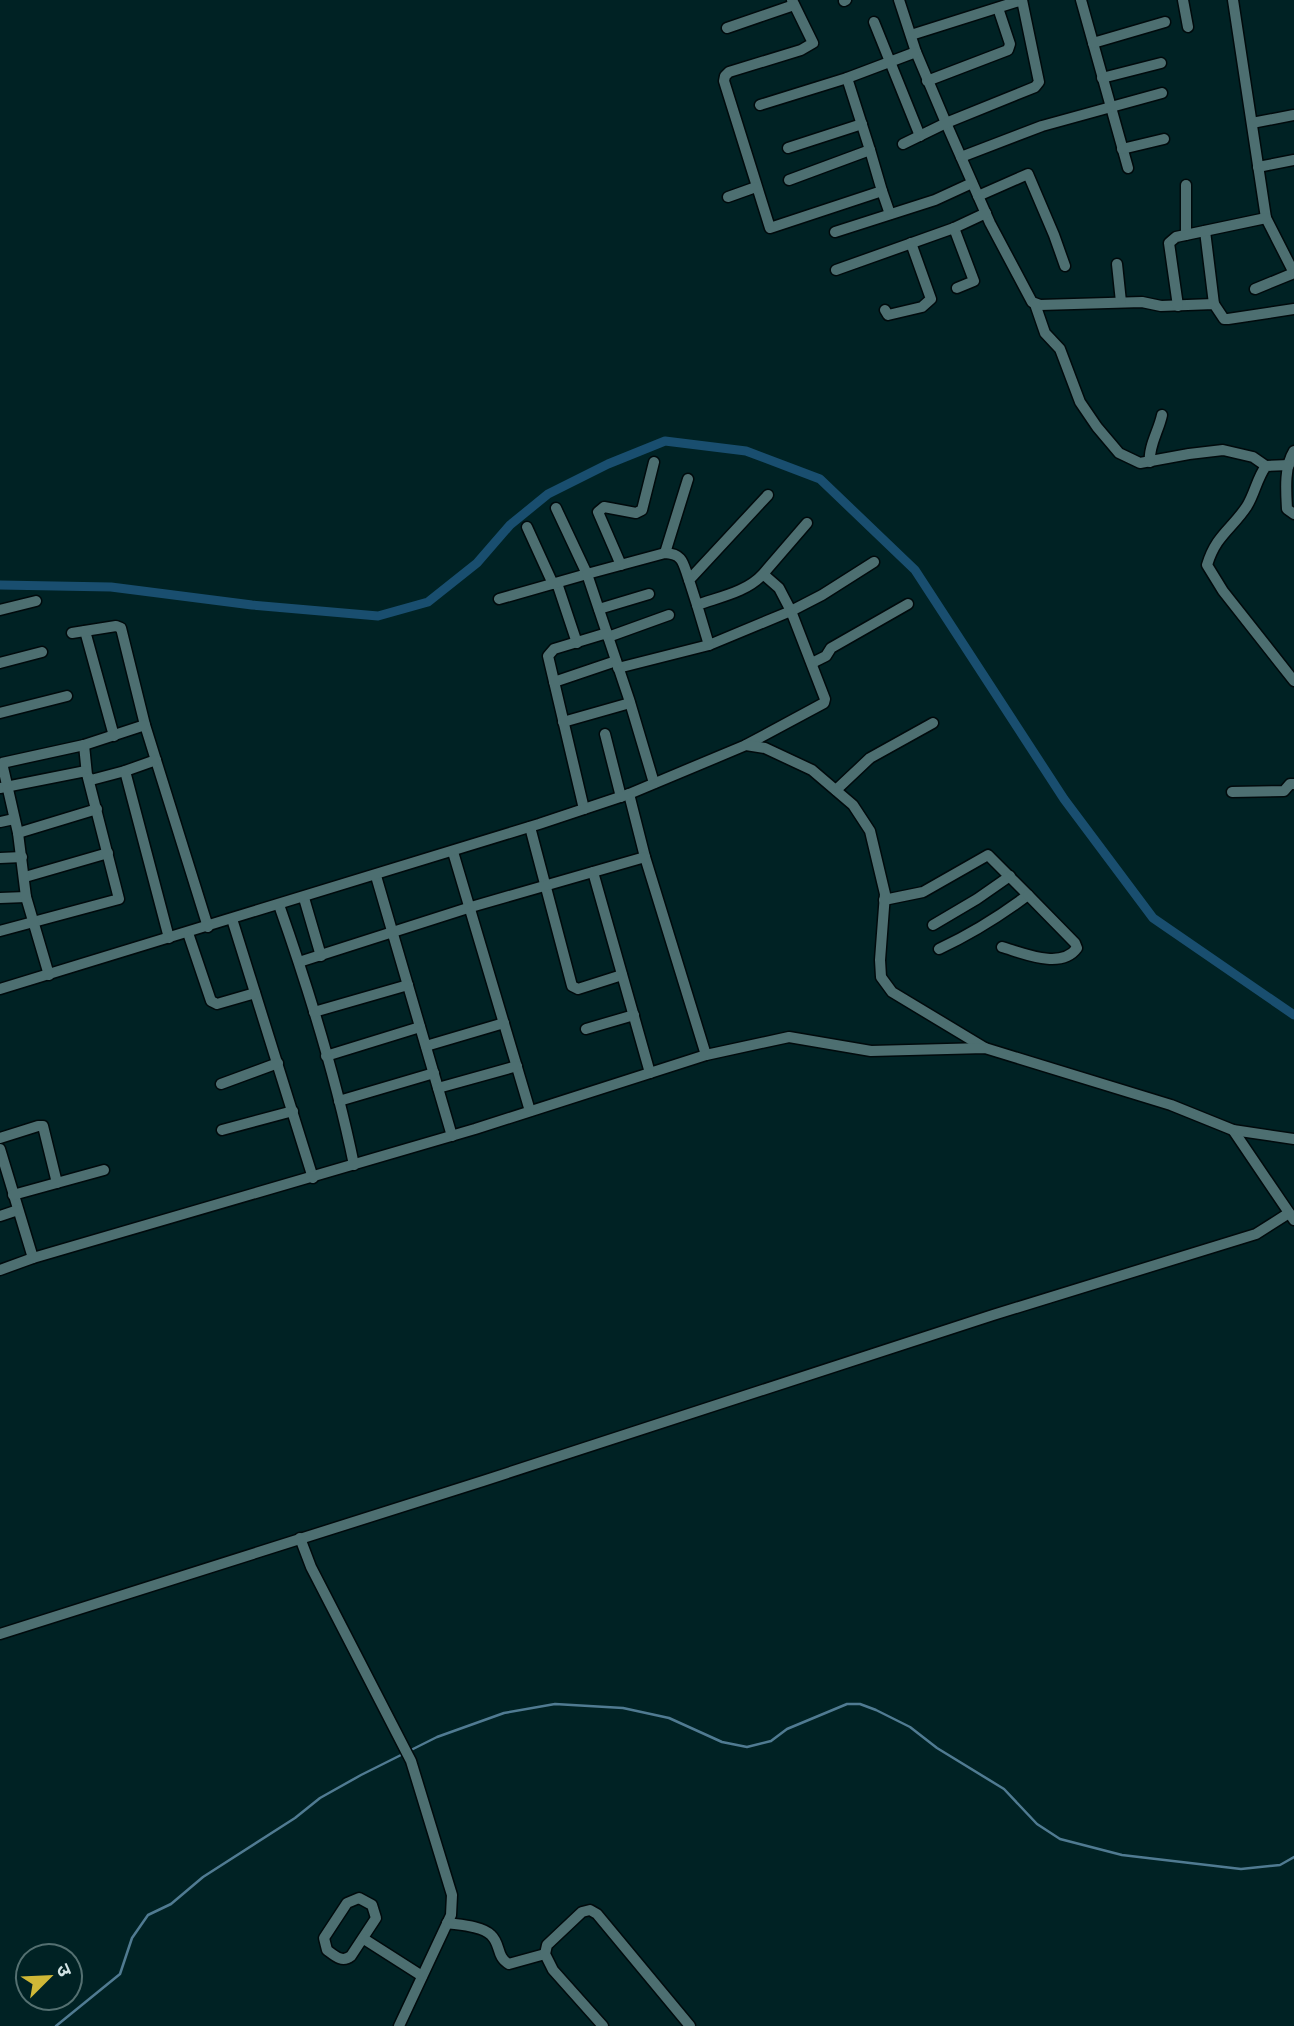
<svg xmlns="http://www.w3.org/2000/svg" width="1294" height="2026" font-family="Ubuntu,'Noto Sans Devanagari',sans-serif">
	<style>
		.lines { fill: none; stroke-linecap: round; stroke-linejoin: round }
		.stream { stroke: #507b92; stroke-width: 2.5 }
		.canal { stroke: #194e6f; stroke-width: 9 }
		.minor-casing { stroke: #000a0c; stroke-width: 13 }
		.minor { stroke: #4d6f71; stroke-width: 10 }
	</style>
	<rect width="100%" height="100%" fill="#002224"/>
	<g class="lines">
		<g class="stream">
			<polyline points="409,1751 437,1737 504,1713 555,1704 623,1708 669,1718 722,1742 747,1747 771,1741 787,1729 847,1704 860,1704 876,1710 910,1727 937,1748 1004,1789 1037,1824 1060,1839 1122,1855 1241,1869 1280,1865 1294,1857"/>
			<polyline points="56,2026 120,1974 132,1938 148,1915 171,1904 203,1877 295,1818 320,1798 361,1775 403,1754"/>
		</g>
		<polyline class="canal" points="0,585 111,587 252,605 378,616 428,602 477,563 510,525 548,494 608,464 665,441 746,451 820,479 915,570 1064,799 1153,918 1294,1015"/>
		<g class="minor-casing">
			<g id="minor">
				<polyline points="792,0 813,43 801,50 729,72 725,76 724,81 770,228 882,191 870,150"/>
				<polyline points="899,0 916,52 946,123 990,223 1032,302 1040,305 1142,302 1161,306 1214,304 1224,319 1228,319 1294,309"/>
				<polyline points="1081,0 1128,168"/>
				<polyline points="1183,0 1188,27"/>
				<polyline points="1233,0 1266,218 1294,273"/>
				<polyline points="844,1 846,0"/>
				<polyline points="874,22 920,136"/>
				<polyline points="727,28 794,5"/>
				<polyline points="911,35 1022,0"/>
				<polyline points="1093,43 1165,22"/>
				<polyline points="1102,78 1161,63"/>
				<polyline points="927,81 1008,50 1010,44 998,8"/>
				<polyline points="760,105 847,78 916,52"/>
				<polyline points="1252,123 1294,115"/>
				<polyline points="903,144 946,123 1035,87 1039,82 1022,0"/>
				<polyline points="788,148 862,124"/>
				<polyline points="1122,149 1164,139"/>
				<polyline points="961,157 1042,126 1162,93"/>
				<polyline points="1258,167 1294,160"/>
				<polyline points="789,180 870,150 847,78"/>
				<polyline points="882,191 890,214"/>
				<polyline points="978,196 1028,174 1054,235 1065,266"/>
				<polyline points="728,197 756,187"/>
				<polyline points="954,228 974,281 957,288"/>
				<polyline points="1205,231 1214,304"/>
				<polyline points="835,232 935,200 972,183"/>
				<polyline points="1186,235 1186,185"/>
				<polyline points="1117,264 1121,302"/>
				<polyline points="836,270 954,228 986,213"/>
				<polyline points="1255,289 1294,273"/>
				<polyline points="1035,304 1045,333 1060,349 1080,402 1097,427 1119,453 1140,463 1189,454 1223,450 1253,457 1266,466"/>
				<polyline points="1178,306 1169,243 1176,237 1266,218"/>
				<polyline points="885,310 888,315 922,307 931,299 911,243"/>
				<path d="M1294,451c-10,16 -8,40 -7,58l7,5"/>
				<path d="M1150,462c-2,-15 9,-32 12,-47"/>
				<path d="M1289,465l-23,1c-9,12 -11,27 -19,40 -15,23 -31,29 -40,59l16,26 71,90"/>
				<polyline points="527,527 553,584"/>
				<polyline points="665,553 688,479"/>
				<polyline points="621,565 598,512 604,507 636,513 642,510 654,462"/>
				<path d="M763,574l16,14 12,23 -82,34 -12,-40c22,-8 50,-13 66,-31l44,-51"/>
				<polyline points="557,583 577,643"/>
				<polyline points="499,599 587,574 556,508"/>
				<polyline points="697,605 689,580 768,495"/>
				<polyline points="599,609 649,594"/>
				<polyline points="0,610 36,601"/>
				<polyline points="85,631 114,736"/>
				<polyline points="72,633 116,626 121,628 145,725 208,927"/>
				<polyline points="608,637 669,615"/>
				<polyline points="0,663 42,652"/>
				<polyline points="812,663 826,656 831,648 908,604"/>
				<polyline points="618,668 709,645"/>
				<polyline points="554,682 616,661"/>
				<polyline points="0,713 67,696"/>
				<polyline points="563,722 630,703"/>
				<polyline points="605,734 621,797"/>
				<polyline points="84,745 87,775 91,780 125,771 156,760"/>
				<polyline points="746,745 824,703 825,699 791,611 822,595 874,562"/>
				<polyline points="125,771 169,938"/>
				<path d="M654,783l-25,-84 -42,-125 78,-21c19,1 18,11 24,27"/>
				<polyline points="0,788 86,771"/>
				<polyline points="836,790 870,758 933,723"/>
				<polyline points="1232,792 1284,791 1290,784 1294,784"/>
				<polyline points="629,794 645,857 706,1055"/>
				<polyline points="584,809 548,656 554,649 607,633"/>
				<polyline points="0,822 14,819"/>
				<polyline points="530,827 572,986 578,989 622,975"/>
				<polyline points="18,833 97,809"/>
				<polyline points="453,852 530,1111"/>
				<polyline points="0,858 22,857"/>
				<polyline points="593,872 650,1073"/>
				<polyline points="376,876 452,1136"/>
				<polyline points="25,877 108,853"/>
				<polyline points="0,898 26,897"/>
				<polyline points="304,898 321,956"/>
				<path d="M884,900l39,-8 65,-37 40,40c-28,21 -57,39 -89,54"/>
				<path d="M279,905c30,85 57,172 75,260"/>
				<polyline points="232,919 313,1178"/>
				<polyline points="933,925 977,899 1010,876"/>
				<polyline points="0,931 119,899 88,778"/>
				<polyline points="188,933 211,1001 217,1004 255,993"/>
				<path d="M1002,947c21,6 59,23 75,1l-2,-5 -47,-48"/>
				<polyline points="299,962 471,907 645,857"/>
				<polyline points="49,975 26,897 18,833 2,763 84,745 145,725"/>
				<polyline points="0,989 539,824 629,794 746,745 765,748 812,770 853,805 870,831 885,894 880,960 881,977 892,992 985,1048"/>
				<polyline points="314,1012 408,985"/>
				<polyline points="586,1029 634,1015"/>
				<polyline points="426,1046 504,1023"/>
				<polyline points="326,1056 420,1027"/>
				<polyline points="221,1084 278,1063"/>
				<polyline points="438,1088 517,1066"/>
				<polyline points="339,1101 434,1073"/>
				<polyline points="222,1130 293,1111"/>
				<polyline points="1233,1130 1294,1220"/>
				<polyline points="0,1138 38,1126 43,1126 57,1183"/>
				<polyline points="0,1149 33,1258"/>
				<polyline points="13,1195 104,1170"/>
				<polyline points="0,1216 18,1210"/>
				<polyline points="0,1270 33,1258 475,1129 706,1055 789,1037 871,1051 985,1048 1171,1105 1233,1130 1294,1139"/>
				<polyline points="300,1538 311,1567 411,1761 452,1895 451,1915 399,2026"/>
				<polyline points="0,1634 483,1481 993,1315 1256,1234 1289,1213"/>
				<path d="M359,1898l13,7 4,13 -25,38c-9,7 -16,0 -24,-6l-3,-12 23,-35z"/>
				<path d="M447,1923c13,2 35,3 44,12 10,9 5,22 18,29l36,-10"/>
				<polyline points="364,1939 422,1976"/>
				<polyline points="603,2026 553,1970 545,1954 547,1945 582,1912 590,1910 597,1914 690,2026"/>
			</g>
		</g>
		<use href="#minor" class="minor"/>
	</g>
	<g transform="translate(49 1977) rotate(66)"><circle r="33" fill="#002224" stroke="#547071" stroke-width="2"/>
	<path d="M0-5L12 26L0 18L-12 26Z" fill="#cfb837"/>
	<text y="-10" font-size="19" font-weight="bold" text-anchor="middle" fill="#d2e4e5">उ</text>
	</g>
</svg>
